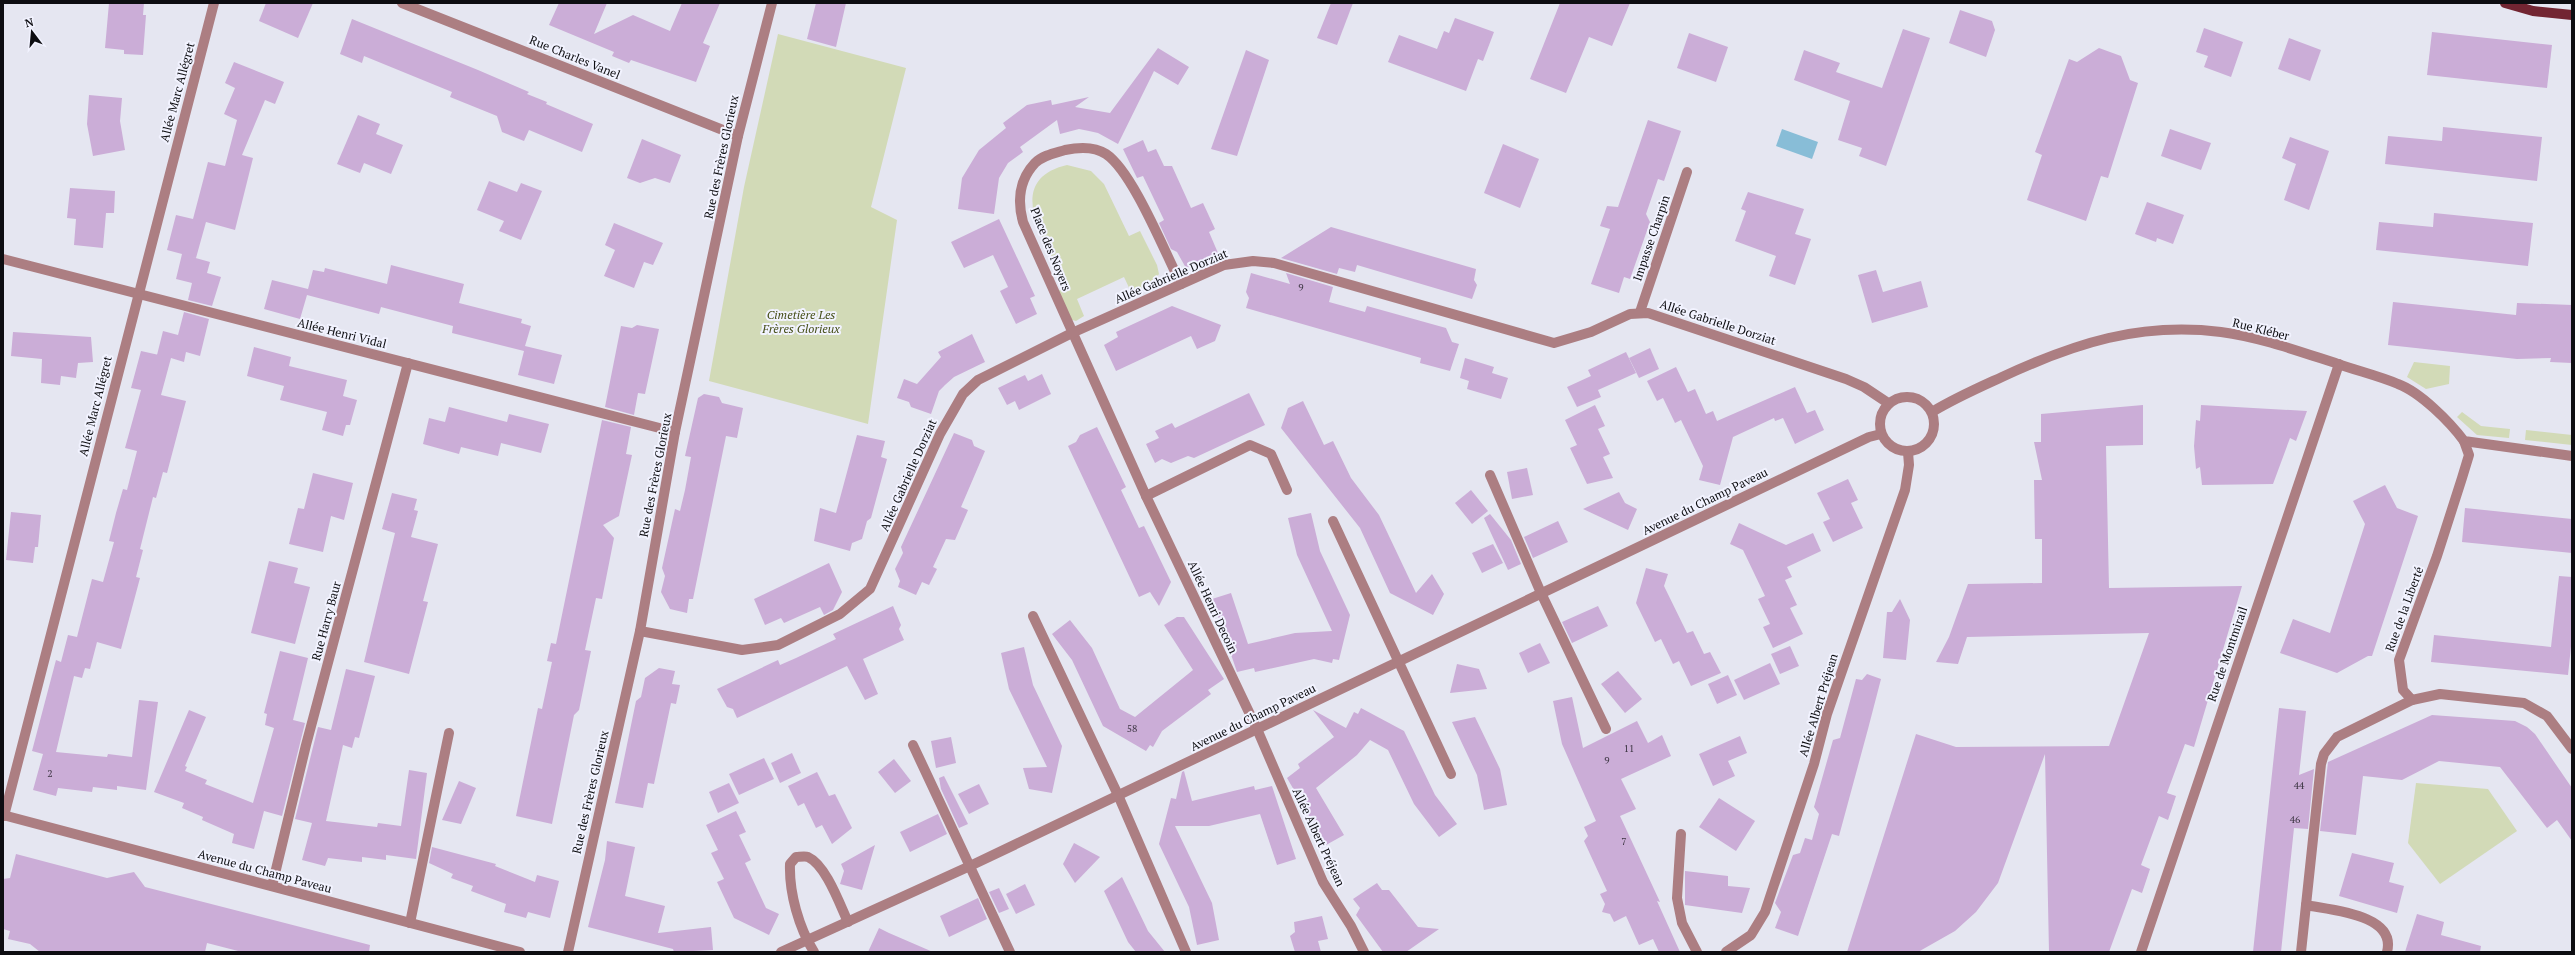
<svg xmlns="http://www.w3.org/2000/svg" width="2575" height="955" font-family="'PT Serif',serif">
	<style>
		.green { fill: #d2dab7 }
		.water { fill: #88bdd7 }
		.building { fill: #cbadd7 }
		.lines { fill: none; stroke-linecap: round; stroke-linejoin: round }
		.minor { stroke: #ac7e82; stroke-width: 10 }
		.primary { stroke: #722532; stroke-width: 10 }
		.labels { text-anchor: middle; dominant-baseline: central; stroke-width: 4; stroke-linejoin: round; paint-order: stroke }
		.number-label { font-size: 10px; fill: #3c3542 }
		.street-label { font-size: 12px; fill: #0d0d11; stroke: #f2f3ff }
		.park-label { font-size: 12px; font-style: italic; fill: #464f18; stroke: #f2f3ff }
	</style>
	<rect width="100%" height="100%" fill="#e5e6f1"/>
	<g class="green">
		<polygon points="778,34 906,68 871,207 897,220 868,424 709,381 744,187"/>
		<path d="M1067,165l24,6 13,13 25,52 11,-5 17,34 2,9 -7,9 -20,11 -8,-17 -47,22 7,17 -8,5 -4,-1 -14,-29 10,-5c-19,-37 -69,-105 -1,-121z"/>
		<polygon points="2414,362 2450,366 2449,384 2426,389 2407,377"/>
		<polygon points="2462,412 2481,426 2510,429 2509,438 2477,435 2457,417"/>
		<polygon points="2526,430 2572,435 2572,445 2525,440"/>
		<polygon points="2416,783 2488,789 2517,831 2440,884 2408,843"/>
	</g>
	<polygon class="water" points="1782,129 1818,142 1812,159 1776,146"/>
	<g class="building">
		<polygon points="109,3 144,3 143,15 146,15 143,55 124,54 124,50 105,48"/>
		<polygon points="266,3 313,3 298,38 259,21"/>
		<polygon points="559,3 607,3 594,34 633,15 670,31 682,3 720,3 703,43 710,46 696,82 631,60 629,63 612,56 614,52 549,25"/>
		<polygon points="816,3 846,3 836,47 807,39"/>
		<polygon points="1331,3 1353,3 1337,45 1317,38"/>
		<polygon points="1560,3 1630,3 1612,46 1589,37 1566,93 1530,79"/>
		<polygon points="1960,10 1992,21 1995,30 1986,57 1949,43"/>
		<polygon points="1455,18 1494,32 1483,61 1478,59 1466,91 1388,62 1399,35 1437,49 1444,31 1449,33"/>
		<polygon points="352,19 478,70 529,92 527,94 547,102 546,104 593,124 582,152 529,130 524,141 502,132 497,116 450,97 452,92 364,56 362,63 340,54"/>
		<polygon points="2204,28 2243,42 2231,77 2204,67 2208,56 2196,52"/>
		<polygon points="1903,29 1930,38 1886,166 1859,156 1862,148 1838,140 1850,101 1794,80 1804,50 1840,63 1836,72 1882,88"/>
		<polygon points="2432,32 2552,45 2547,88 2427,75"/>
		<polygon points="1689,33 1728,47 1716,82 1677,68"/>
		<polygon points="2289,38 2321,50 2310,81 2278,69"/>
		<polygon points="1158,48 1189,67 1178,85 1154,71 1118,144 1098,133 1089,131 1079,129 1060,134 1057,120 1020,147 1023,152 1008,163 999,178 994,214 958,209 962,178 979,150 1006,128 1003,123 1027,105 1051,100 1052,105 1089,97 1075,107 1110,113"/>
		<polygon points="2099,48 2121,56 2130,80 2138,83 2108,178 2101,176 2086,221 2027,200 2042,155 2035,152 2069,59 2077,62"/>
		<polygon points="1246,50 1269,60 1237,156 1211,149"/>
		<polygon points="234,62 284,82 275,104 265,100 242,155 253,158 235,230 206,222 196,258 192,257 210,262 207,273 221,277 212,306 188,300 192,283 176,279 182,254 167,250 176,215 193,219 208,162 225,166 237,120 224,114 235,88 225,83"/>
		<polygon points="89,95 122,98 120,121 125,150 93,156 87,124"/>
		<polygon points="358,115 380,124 376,134 403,145 391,174 364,163 360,173 337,164"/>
		<polygon points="1648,120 1681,131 1664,181 1658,179 1646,214 1650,222 1630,279 1624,277 1619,293 1591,284 1610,229 1600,226 1607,206 1618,207"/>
		<polygon points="2443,127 2542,137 2537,181 2385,164 2388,136 2442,141"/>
		<polygon points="2170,129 2211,143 2201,170 2161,156"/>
		<polygon points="2290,137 2329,151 2309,210 2284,200 2296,164 2282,158"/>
		<polygon points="642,139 681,155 670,183 655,178 640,183 627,178"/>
		<polygon points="1143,140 1148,152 1156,149 1164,166 1172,166 1191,208 1203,203 1215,229 1209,232 1218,253 1186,268 1177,252 1171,249 1159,223 1164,220 1143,176 1137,178 1123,149"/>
		<polygon points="1503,144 1539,159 1520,208 1484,193"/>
		<polygon points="489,181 517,192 521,183 542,191 521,240 499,231 504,221 477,210"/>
		<polygon points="70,188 115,191 114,213 106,213 103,248 74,245 76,219 67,218"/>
		<polygon points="1748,192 1804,209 1795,234 1811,239 1795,285 1769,276 1776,256 1735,241 1746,211 1741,209"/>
		<polygon points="2147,202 2184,215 2173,244 2157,238 2156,242 2135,234"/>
		<polygon points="2434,213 2533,223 2528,266 2376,250 2379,222 2433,227"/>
		<polygon points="999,219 1035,296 1030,298 1037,314 1016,324 1000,291 1008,287 993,255 964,268 951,242"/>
		<polygon points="614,223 663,243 653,265 644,262 634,288 604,276 615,250 605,245"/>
		<polygon points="1331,227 1476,269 1474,280 1477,285 1472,299 1357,265 1355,272 1339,268 1337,274 1281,258"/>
		<polygon points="391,265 464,284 459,303 522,319 521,323 531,326 525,346 562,355 554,384 518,375 524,351 452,333 453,326 381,307 379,314 307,295 300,319 264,309 272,280 308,289 313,270 324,272 325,268 387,284"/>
		<polygon points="1876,270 1883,292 1921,281 1928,307 1872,323 1858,275"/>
		<polygon points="1251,273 1290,284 1286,273 1333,287 1329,302 1365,312 1367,306 1446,328 1452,342 1459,344 1450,371 1420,363 1421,358 1246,308 1249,298 1246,292"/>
		<polygon points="2393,302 2516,315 2517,303 2572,305 2572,363 2550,362 2551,358 2517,359 2388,345"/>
		<polygon points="1172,306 1221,325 1215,341 1197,349 1191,336 1116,371 1104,345 1118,337 1116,332"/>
		<polygon points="184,312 209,319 200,356 186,352 184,362 171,358 161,395 186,401 167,473 163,472 156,498 153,497 140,549 143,550 136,577 140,578 121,649 97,642 90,669 85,668 82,678 74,676 56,752 107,757 108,754 132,757 139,700 158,702 146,790 117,786 117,790 93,787 92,792 58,788 56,796 33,790 43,754 32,751 56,660 61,662 68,635 77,637 92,579 103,582 114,542 109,541 116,513 123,489 127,490 137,451 125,448 141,390 131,388 141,351 159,355 157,355 163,331 178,335"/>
		<polygon points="637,325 659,329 645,394 638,393 634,415 605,407 621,326 632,328"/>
		<polygon points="13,332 91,337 93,362 78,363 76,378 61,376 60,385 41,383 42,359 11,356"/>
		<polygon points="972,334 985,362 954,377 945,385 939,391 931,414 911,407 909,402 897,398 904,379 917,384 941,357 938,352"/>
		<polygon points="254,347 291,357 289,366 347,380 343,396 357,400 350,425 346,425 343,436 322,430 327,412 280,400 284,386 247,376"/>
		<polygon points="1650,348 1659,369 1639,378 1629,358"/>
		<polygon points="1626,352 1636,373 1598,390 1601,397 1577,407 1567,387 1591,376 1588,370"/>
		<polygon points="1465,358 1494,367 1492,373 1508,378 1501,399 1467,389 1469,381 1460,378"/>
		<polygon points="1676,367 1688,392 1695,389 1706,414 1713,411 1717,421 1795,387 1807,413 1815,410 1824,430 1795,444 1783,418 1775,421 1774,418 1733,437 1720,485 1699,480 1703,466 1681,420 1675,423 1663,398 1657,401 1647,381"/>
		<polygon points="1042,374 1051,394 1019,410 1015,401 1007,405 998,388 1025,375 1028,381"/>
		<polygon points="1249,393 1265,425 1194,458 1188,456 1171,463 1162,459 1155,463 1146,444 1159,438 1155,431 1172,423 1175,428"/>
		<polygon points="704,394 719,397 722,403 743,408 737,438 726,436 693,599 689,599 687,613 670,609 661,592 665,576 662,568 675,509 680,511 685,490 691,457 685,456 698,398"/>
		<polygon points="1303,401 1324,445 1333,441 1351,478 1379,515 1416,593 1432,574 1444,594 1433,615 1390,593 1360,528 1281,428 1288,408"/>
		<polygon points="1595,405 1605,426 1598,429 1610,454 1603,457 1613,478 1587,484 1570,448 1577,445 1565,420"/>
		<polygon points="2143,405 2143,445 2106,446 2109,588 2242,586 2194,747 2185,744 2167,793 2176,796 2168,820 2159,816 2141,865 2150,869 2142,893 2132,889 2109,952 2049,952 2045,754 1998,883 1976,912 1955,931 1918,952 1847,952 1916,734 1956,747 2109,746 2149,633 1967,637 1958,664 1936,662 1949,637 1968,584 2042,583 2042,539 2035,539 2034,480 2042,480 2034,442 2041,442 2041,414"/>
		<polygon points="2201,405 2307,411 2296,441 2290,438 2273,484 2202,485 2200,467 2196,469 2194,446 2196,420 2200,421"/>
		<polygon points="449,407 507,422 509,414 549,424 541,453 501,443 498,456 461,447 459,454 423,444 429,418 445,422"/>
		<polygon points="602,420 631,427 626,454 632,455 619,516 603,525 614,538 602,599 596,598 585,650 591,651 579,710 574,715 552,824 516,816 538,708 542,709 552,662 547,661 551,643 556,644"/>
		<polygon points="1097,427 1126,487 1121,490 1139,528 1144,526 1171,582 1159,606 1150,592 1139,597 1068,446 1076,442 1080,435"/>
		<polygon points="954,433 972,440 974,446 985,451 961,507 968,510 955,540 946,539 933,567 937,569 929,585 922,582 916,595 898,587 900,581 895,569 903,553 901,547"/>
		<polygon points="857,435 885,441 881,457 887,459 871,518 867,521 862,539 852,543 850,551 814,541 820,508 836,513"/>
		<polygon points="1527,468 1533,495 1512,499 1507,472"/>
		<polygon points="313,473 353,483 344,520 331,516 323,552 289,544 298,508 304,509"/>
		<polygon points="1848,479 1858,500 1851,503 1863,528 1833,542 1823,522 1830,519 1817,493"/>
		<polygon points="2385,485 2397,508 2418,516 2372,656 2368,656 2337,673 2280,653 2293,619 2330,633 2365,524 2353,501"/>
		<polygon points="1471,490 1488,511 1472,524 1455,503"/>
		<polygon points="1619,492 1625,503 1637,509 1628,530 1583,509"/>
		<polygon points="392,493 417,499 414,510 418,511 411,537 438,544 423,601 428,602 409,674 364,662 395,533 382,529"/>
		<polygon points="2465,508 2572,519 2572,553 2462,542"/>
		<polygon points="11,512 41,515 38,547 35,547 33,563 6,560"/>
		<polygon points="1311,513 1320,551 1350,615 1339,660 1333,659 1332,663 1314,659 1255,672 1254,668 1237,672 1212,599 1231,593 1248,644 1295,633 1332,631 1297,555 1288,518"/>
		<polygon points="1490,514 1511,540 1521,564 1508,570 1484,518"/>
		<polygon points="1558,521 1568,542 1533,558 1524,537"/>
		<polygon points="1739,523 1786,545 1813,533 1821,551 1787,567 1792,577 1785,580 1797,605 1790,608 1803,634 1773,648 1763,627 1770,624 1758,599 1765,596 1743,550 1730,544"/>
		<polygon points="1493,544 1503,563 1482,573 1472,553"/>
		<polygon points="269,561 298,568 294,583 310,587 295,644 251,633"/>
		<polygon points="829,563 842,592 833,610 824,615 820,607 784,623 781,618 765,625 754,599"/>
		<polygon points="1646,568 1668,574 1664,586 1687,633 1693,631 1704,654 1710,652 1721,673 1691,686 1679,661 1673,664 1661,639 1655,642 1636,603"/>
		<polygon points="2559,576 2572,577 2572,637 2568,675 2431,662 2434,635 2551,647"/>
		<polygon points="1900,599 1910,620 1906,660 1883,658 1887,612 1892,612"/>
		<polygon points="893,606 901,625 899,629 904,640 863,659 878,694 865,700 847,666 737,718 733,709 727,707 717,689 778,660 780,665 796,658 836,639 833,634"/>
		<polygon points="1598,606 1608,626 1572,643 1562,622"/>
		<polygon points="1177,617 1184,617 1224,679 1208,690 1211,694 1162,731 1153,747 1150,745 1146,751 1103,726 1072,660 1052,634 1070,620 1092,648 1120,709 1135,717 1193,670 1164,625"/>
		<polygon points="1540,643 1550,663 1528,673 1519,653"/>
		<polygon points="1790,646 1799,666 1780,674 1771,654"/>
		<polygon points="1024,647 1033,685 1062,746 1052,793 1029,789 1023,768 1047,767 1009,689 1001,653"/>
		<polygon points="280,651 308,658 293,720 305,723 282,816 264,811 254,849 232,843 234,834 202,820 203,817 182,808 184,803 154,792 189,710 206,717 185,766 187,767 185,771 207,780 205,784 253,803 274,728 265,725 267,714 264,713"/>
		<polygon points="1770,663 1780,684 1744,700 1734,680"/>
		<polygon points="1457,664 1479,669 1487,689 1450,693"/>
		<polygon points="659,668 675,671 672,684 680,685 676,704 671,703 654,784 648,783 643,808 615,803 636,701 641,697 645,678"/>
		<polygon points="346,669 375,676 359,738 355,737 352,748 343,745 326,821 377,827 378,823 401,826 409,770 427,773 416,859 386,855 386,860 362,857 362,862 328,858 325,866 302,860 312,823 295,819 318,727 331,730"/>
		<polygon points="1618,671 1642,699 1625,713 1601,684"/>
		<polygon points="1867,674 1881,679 1868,729 1839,836 1832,834 1798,936 1775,928 1781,912 1775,903 1793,855 1800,853 1805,838 1812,840 1819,814 1814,807 1833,740 1840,738 1856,679 1862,680"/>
		<polygon points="1728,675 1737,695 1717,704 1708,684"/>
		<polygon points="1572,697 1583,748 1637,721 1648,743 1662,735 1671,756 1621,779 1636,809 1620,816 1660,902 1657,901 1680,952 1659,952 1653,939 1639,945 1626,916 1614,922 1610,914 1602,912 1605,904 1600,894 1607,891 1584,841 1588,836 1584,827 1596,821 1562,744 1553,701"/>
		<polygon points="1361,708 1404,731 1435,795 1457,824 1439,837 1414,804 1388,750 1370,740 1357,755 1316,788 1344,835 1326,845 1287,778 1300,768 1298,764 1334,737 1313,710 1346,728 1354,712 1358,714"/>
		<polygon points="2279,708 2306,711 2299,775 2314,769 2308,829 2294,828 2281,952 2253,952"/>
		<polygon points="2432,715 2515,721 2527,727 2535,734 2572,788 2572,841 2557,820 2547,828 2500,767 2439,761 2402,780 2363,776 2356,835 2320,831 2328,762"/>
		<polygon points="1475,717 1500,769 1507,805 1484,810 1477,775 1452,722"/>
		<polygon points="1740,736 1747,753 1728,761 1735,776 1713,786 1699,754"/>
		<polygon points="951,737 956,763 936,768 931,741"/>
		<polygon points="792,753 801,773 780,783 771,763"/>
		<polygon points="764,758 774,779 739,795 729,774"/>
		<polygon points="894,759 911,781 895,793 878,772"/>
		<polygon points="1184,771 1192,801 1254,786 1255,790 1272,786 1296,859 1277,865 1260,814 1209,826 1175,826 1212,903 1219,940 1197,945 1189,907 1159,844 1171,798 1176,799 1182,772"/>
		<polygon points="817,772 829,796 835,794 852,828 832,844 822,825 816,828 804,803 798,806 788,786"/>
		<polygon points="944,776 968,824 959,828 941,789 939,778"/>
		<polygon points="459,781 476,788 461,824 442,820"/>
		<polygon points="729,783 739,803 718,813 709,792"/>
		<polygon points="979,784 989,804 969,814 958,794"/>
		<polygon points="1719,798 1755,821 1736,851 1699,827"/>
		<polygon points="736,811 746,832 739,835 751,860 745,863 766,908 779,914 769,935 734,918 717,882 724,879 711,853 718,850 706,825"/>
		<polygon points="938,814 947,834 910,852 900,832"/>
		<polygon points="607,841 635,847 625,896 665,906 658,933 711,927 713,950 674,952 673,949 588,927 605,860"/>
		<polygon points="1074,843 1100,857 1075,883 1063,864"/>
		<polygon points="875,845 862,890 840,884 844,871 841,864"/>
		<polygon points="432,847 496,864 495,866 535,882 537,875 559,881 550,918 528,912 526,918 504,912 506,904 471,891 473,886 451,878 453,874 429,863"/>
		<polygon points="2352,853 2394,863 2389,882 2404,886 2397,913 2339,896"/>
		<polygon points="16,854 107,878 134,872 145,887 370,945 369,952 242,952 207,943 205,952 40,952 30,944 8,939 10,931 3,929 3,879 10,878"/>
		<polygon points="1685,871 1728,876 1728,886 1750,888 1742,913 1685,905"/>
		<polygon points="1122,877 1148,931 1165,952 1136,952 1128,942 1104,891"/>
		<polygon points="1377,883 1382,890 1389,890 1418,927 1439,929 1406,952 1383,952 1356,915 1360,908 1353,899"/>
		<polygon points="1025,884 1035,905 1016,914 1006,894"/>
		<polygon points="999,888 1009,909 999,913 989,892"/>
		<polygon points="978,898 987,919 949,937 940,916"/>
		<polygon points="2417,914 2444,922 2441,935 2481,946 2480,952 2405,952"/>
		<polygon points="1322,916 1328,939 1318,941 1321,952 1295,952 1290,936 1295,932 1294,922"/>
		<polygon points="879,928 889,933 933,952 868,952"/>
	</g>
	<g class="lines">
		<g class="minor">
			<polyline points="402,3 738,136"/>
			<polyline points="3,259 675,432"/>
			<path d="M1181,284c-16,-31 -48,-112 -75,-130 -12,-8 -27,-7 -41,-4 -10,3 -22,5 -30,13 -16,17 -18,37 -12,59l123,274 111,233 66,153 28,44 13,26"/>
			<polyline points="1640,312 1687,172"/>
			<circle cx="1907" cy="424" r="27"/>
			<path d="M1932,412c23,-14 46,-24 70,-35 73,-34 138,-55 219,-45 39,5 80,20 117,32 20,7 41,12 60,20 22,8 52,38 66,57l108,15"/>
			<polyline points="1490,475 1541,593 1606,729"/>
			<polyline points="1146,496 1250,445 1271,454 1287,490"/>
			<polyline points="1333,521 1451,774"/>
			<polyline points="1033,616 1118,795 1186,952"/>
			<polyline points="640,631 742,650 778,645 840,614 870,589 940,434 963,394 978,380 1072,333 1224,265 1253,261 1274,263 1554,343 1591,332 1630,314 1648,313 1846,379 1864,387 1888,403"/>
			<polyline points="2412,700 2403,690 2399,660 2437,556 2462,478 2469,455 2464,441"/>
			<polyline points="913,745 1010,952"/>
			<polyline points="3,815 520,952"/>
			<polyline points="4,816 214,3"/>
			<polyline points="1681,834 1677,898 1682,923 1697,952"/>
			<polyline points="272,886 306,745 408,363"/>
			<path d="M2306,905c24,5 91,9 81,47"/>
			<polyline points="410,923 449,733"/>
			<polyline points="568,952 640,631 675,432 738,136 772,3"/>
			<polyline points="781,952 970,866 1869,437 1881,434"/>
			<path d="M814,952c-15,-24 -25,-59 -24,-88l6,-7c3,0 9,-1 12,0 18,8 32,48 40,65"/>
			<polyline points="1726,952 1751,935 1765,912 1814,764 1827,714 1905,490 1909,465 1908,452"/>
			<polyline points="2141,952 2339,364"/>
			<polyline points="2301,952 2321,764 2324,754 2337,737 2412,700 2440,694 2524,703 2547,716 2572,749"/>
		</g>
		<polyline class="primary" points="2505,3 2533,11 2572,15"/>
	</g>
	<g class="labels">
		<g class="number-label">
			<text x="1301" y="287">9</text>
			<text x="1132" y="728">58</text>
			<text x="1629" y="748">11</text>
			<text x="1607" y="760">9</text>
			<text x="50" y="773">2</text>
			<text x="2299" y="785">44</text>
			<text x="2295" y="819">46</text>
			<text x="1624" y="841">7</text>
		</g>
		<g class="street-label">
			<text transform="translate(575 57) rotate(22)">Rue Charles Vanel</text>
			<text transform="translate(177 92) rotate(-75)">Allée Marc Allégret</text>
			<text transform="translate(721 157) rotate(-78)">Rue des Frères Glorieux</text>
			<text transform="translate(1651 238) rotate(-71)">Impasse Charpin</text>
			<text transform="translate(1051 249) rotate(68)">Place des Noyers</text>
			<text transform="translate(1171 276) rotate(-23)">Allée Gabrielle Dorziat</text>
			<text transform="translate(1718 322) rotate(18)">Allée Gabrielle Dorziat</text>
			<text transform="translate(2261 329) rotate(14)">Rue Kléber</text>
			<text transform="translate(342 333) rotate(14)">Allée Henri Vidal</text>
			<text transform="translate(95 406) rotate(-76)">Allée Marc Allégret</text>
			<text transform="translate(655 475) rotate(-79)">Rue des Frères Glorieux</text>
			<text transform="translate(908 475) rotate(-66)">Allée Gabrielle Dorziat</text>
			<text transform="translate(1705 501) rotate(-26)">Avenue du Champ Paveau</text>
			<text transform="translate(1213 607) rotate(65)">Allée Henri Decoin</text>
			<text transform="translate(2404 609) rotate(-70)">Rue de la Liberté</text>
			<text transform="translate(326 621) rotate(-75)">Rue Harry Baur</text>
			<text transform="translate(2227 654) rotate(-71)">Rue de Montmirail</text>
			<text transform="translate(1818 705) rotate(-73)">Allée Albert Préjean</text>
			<text transform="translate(1253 717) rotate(-26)">Avenue du Champ Paveau</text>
			<text transform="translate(590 792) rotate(-77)">Rue des Frères Glorieux</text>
			<text transform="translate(1319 837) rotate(65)">Allée Albert Préjean</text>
			<text transform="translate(265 871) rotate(15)">Avenue du Champ Paveau</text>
		</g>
		<g class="park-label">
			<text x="801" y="314">Cimetière Les<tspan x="801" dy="14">Frères Glorieux</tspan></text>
		</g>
	</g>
	<rect width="2575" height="955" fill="none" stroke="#0d0d11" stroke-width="8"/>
	<g transform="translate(32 32) rotate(344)" stroke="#f2f3ff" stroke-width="3" paint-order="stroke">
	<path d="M0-3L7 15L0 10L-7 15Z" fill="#0d0d11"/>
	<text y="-6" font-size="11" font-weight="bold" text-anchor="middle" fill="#0d0d11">N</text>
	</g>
</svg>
